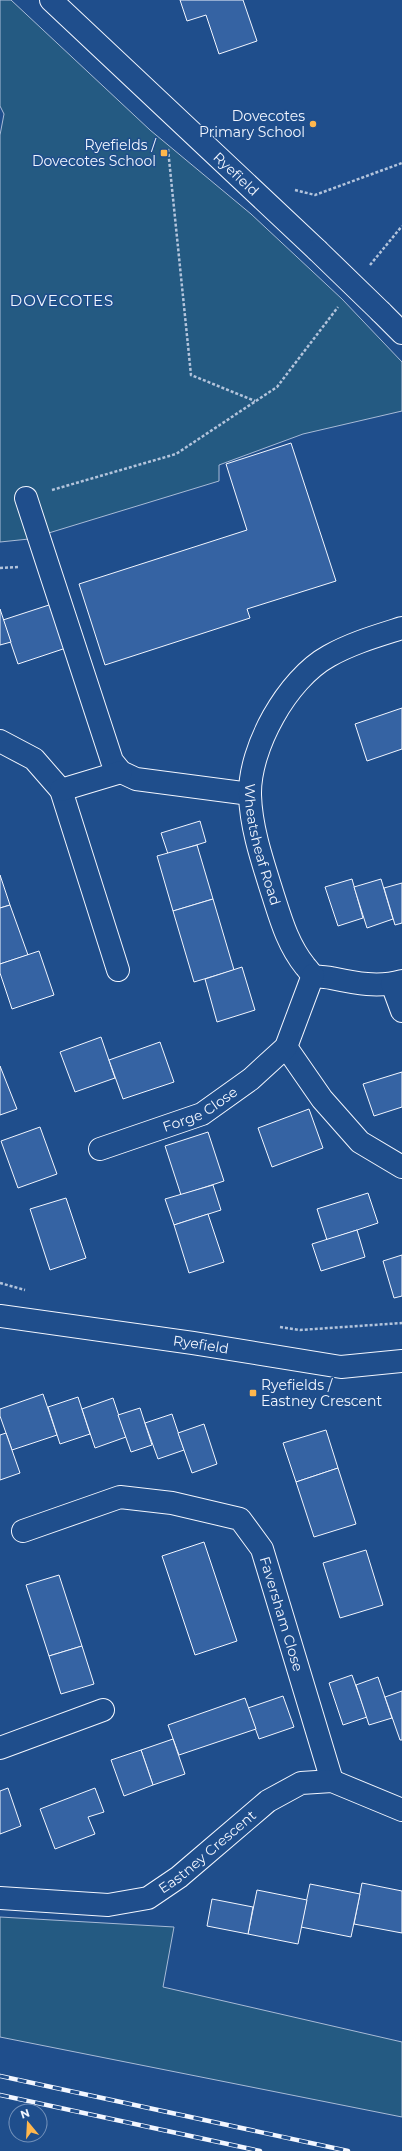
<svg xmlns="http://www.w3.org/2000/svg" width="402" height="2151" font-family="Montserrat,sans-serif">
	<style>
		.green { fill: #245a82; stroke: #a8bbd7 }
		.building { fill: #3563a3; stroke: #f2f6ff }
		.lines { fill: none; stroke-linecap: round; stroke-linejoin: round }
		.minor-casing { stroke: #f2f6ff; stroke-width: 24 }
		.path { stroke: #b3c4dc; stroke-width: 2.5; stroke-dasharray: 3 2; stroke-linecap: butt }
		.minor { stroke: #1f4e8c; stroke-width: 22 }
		.rail-casing { stroke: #f2f6ff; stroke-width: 4.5 }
		.rail { stroke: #1f4e8c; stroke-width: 3; stroke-dasharray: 9; stroke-linecap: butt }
		.minor-bridge-casing { stroke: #f2f6ff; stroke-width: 24; stroke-linecap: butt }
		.minor-bridge { stroke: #1f4e8c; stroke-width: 22 }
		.poi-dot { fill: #ffb74d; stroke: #1f4e8c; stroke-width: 1.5 }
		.labels { text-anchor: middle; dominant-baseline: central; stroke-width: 3; stroke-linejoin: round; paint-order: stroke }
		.poi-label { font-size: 14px; fill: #f2f6ff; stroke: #1f4e8c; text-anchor: end }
		.street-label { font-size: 14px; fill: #f2f6ff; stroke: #1f4e8c }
		.neighbourhood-label { font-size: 15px; letter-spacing: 1px; fill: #f2f6ff; stroke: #1f4e8c }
	</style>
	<rect width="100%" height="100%" fill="#1f4e8c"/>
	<g class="green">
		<polygon points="0,0 11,0 150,130 251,214 342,299 402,362 402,411 303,434 219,465 219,481 29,539 0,542 0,135 4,114 0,106"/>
		<polygon points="0,1917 174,1927 163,1987 402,2042 402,2117 0,2037"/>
	</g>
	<g class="building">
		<polygon points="180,0 243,0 257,41 219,54 206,15 187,21"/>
		<polygon points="291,443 336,581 247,609 250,618 105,665 79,584 247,530 226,464"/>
		<polygon points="52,604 66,648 18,664 3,620"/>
		<polygon points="0,609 11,642 0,645"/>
		<polygon points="402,708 402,749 367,761 355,724"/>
		<polygon points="200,821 206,842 168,854 161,833"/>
		<polygon points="197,845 213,899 173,911 157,856"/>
		<polygon points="0,875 10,905 0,908"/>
		<polygon points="352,879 363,918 338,926 325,887"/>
		<polygon points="381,879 393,919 367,928 354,887"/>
		<polygon points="402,883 402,923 395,925 384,888"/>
		<polygon points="213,899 234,970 194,982 173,911"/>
		<polygon points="10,905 28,955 0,964 0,908"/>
		<polygon points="39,951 54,995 12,1009 0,973 0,964"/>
		<polygon points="242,967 255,1010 217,1022 205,979"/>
		<polygon points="101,1037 115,1078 75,1092 60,1052"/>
		<polygon points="160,1042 174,1082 123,1099 109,1060"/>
		<polygon points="0,1066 17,1109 0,1115"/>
		<polygon points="402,1072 402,1107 374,1116 363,1084"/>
		<polygon points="309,1109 323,1148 272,1167 258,1128"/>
		<polygon points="40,1127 57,1174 18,1188 1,1141"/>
		<polygon points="208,1132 224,1181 181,1195 165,1146"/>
		<polygon points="213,1185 221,1210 174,1225 165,1199"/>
		<polygon points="368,1193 378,1223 327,1240 317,1209"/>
		<polygon points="66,1198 86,1258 50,1270 30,1209"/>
		<polygon points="208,1214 224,1262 189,1273 174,1225"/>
		<polygon points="357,1230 365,1257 321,1271 312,1244"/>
		<polygon points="402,1255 402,1296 394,1298 383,1261"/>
		<polygon points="43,1394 57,1435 12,1450 0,1416 0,1409"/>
		<polygon points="78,1397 90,1434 60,1444 48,1407"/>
		<polygon points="113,1398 126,1437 95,1448 82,1409"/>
		<polygon points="140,1408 152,1445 131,1452 118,1415"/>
		<polygon points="172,1414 184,1450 158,1459 145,1423"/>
		<polygon points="204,1424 217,1464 192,1473 178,1433"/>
		<polygon points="326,1430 338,1468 296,1482 283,1443"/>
		<polygon points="6,1433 20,1473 0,1480 0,1435"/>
		<polygon points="338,1468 356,1524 314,1537 296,1482"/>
		<polygon points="204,1542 237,1641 195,1655 162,1556"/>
		<polygon points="366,1550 383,1605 340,1618 323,1563"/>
		<polygon points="59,1575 82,1646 49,1656 26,1585"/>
		<polygon points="82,1646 94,1684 61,1694 49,1656"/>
		<polygon points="352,1675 367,1717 343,1725 329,1683"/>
		<polygon points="378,1677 392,1718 369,1725 356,1685"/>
		<polygon points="402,1691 402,1740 400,1740 385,1697"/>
		<polygon points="283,1696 294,1727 259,1739 248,1708"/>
		<polygon points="245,1698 256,1729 179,1755 168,1725"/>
		<polygon points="173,1739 185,1774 153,1785 141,1750"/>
		<polygon points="141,1750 153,1785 124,1796 111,1760"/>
		<polygon points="8,1788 21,1826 0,1834 0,1791"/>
		<polygon points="95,1788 104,1812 88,1817 95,1834 55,1849 40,1809"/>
		<polygon points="362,1883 402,1891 402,1933 354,1924"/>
		<polygon points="310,1884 360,1894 351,1937 301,1927"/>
		<polygon points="257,1890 307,1900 298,1944 248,1934"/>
		<polygon points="212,1899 253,1907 248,1934 207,1926"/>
	</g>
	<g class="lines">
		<g class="minor-casing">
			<g id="minor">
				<path id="s1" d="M51,0l266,250"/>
				<polyline points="381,312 402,333"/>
				<polyline points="26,498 112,761 121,772 136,779 250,794"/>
				<path id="s2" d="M402,628c-25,8 -50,15 -73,28 -42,23 -80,92 -79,139 1,34 13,68 23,100 8,25 15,50 32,71 2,2 5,7 8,9 4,2 13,2 18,3 24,5 47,10 71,3"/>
				<polyline points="0,741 34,759 61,790 118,970"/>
				<polyline points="61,790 121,772"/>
				<polyline points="392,984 402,1011"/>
				<polyline points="286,1047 322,1099 360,1142 402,1167"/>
				<path id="s3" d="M100,1149l102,-35 49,-35 35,-32 27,-72"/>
				<path id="s4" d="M0,1316l193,27 148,24 61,-6"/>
				<path id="s5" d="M23,1531l97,-34 52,6 68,16 22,30 70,232"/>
				<polyline points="0,1748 103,1710"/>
				<path id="s6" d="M0,1898l108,7 40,-7 31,-21 89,-76 33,-18 31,-2 70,29"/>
			</g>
		</g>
		<g class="path">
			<polyline points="168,149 191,375 255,401"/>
			<polyline points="295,190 315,195 402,163"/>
			<polyline points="370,265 402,226"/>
			<polyline points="52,490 176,454 277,387 338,307"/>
			<polyline points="0,568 19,567"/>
			<polyline points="0,1283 25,1290"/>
			<polyline points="280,1327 300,1330 402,1323"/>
		</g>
		<use href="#minor" class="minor"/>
		<g class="rail-casing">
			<g id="rail">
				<polyline points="0,2076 348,2151"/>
				<polyline points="0,2095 260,2151"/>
			</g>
		</g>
		<use href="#rail" class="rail"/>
		<g class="minor-bridge-casing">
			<polyline id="minor-bridge" points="317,250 381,312"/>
		</g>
		<use href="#minor-bridge" class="minor-bridge"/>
	</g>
	<g class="poi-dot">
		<circle cx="313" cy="124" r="4"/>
		<rect x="160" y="149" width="8" height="8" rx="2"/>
		<rect x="249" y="1389" width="8" height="8" rx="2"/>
	</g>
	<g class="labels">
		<g class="poi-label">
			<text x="305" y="116">Dovecotes<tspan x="305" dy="16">Primary School</tspan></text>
			<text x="156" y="145">Ryefields /<tspan x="156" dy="16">Dovecotes School</tspan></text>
			<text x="261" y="1385" text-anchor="start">Ryefields /<tspan x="261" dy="16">Eastney Crescent</tspan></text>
		</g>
		<g class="street-label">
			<text stroke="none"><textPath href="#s1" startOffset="254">Ryefield</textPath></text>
			<text stroke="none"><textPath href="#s2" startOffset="295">Wheatsheaf Road</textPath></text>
			<text stroke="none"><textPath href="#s3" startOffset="108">Forge Close</textPath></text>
			<text stroke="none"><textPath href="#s4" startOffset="203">Ryefield</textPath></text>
			<text stroke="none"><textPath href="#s5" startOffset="330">Faversham Close</textPath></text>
			<text stroke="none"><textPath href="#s6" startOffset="224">Eastney Crescent</textPath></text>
		</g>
		<g class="neighbourhood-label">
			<text x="62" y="300">DOVECOTES</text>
		</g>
	</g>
	<g transform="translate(28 2123) rotate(342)"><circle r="19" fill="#1f4e8c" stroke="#7391ba"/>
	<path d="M0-3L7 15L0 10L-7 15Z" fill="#ffb74d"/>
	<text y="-6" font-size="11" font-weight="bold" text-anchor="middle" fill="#f2f6ff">N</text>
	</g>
</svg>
